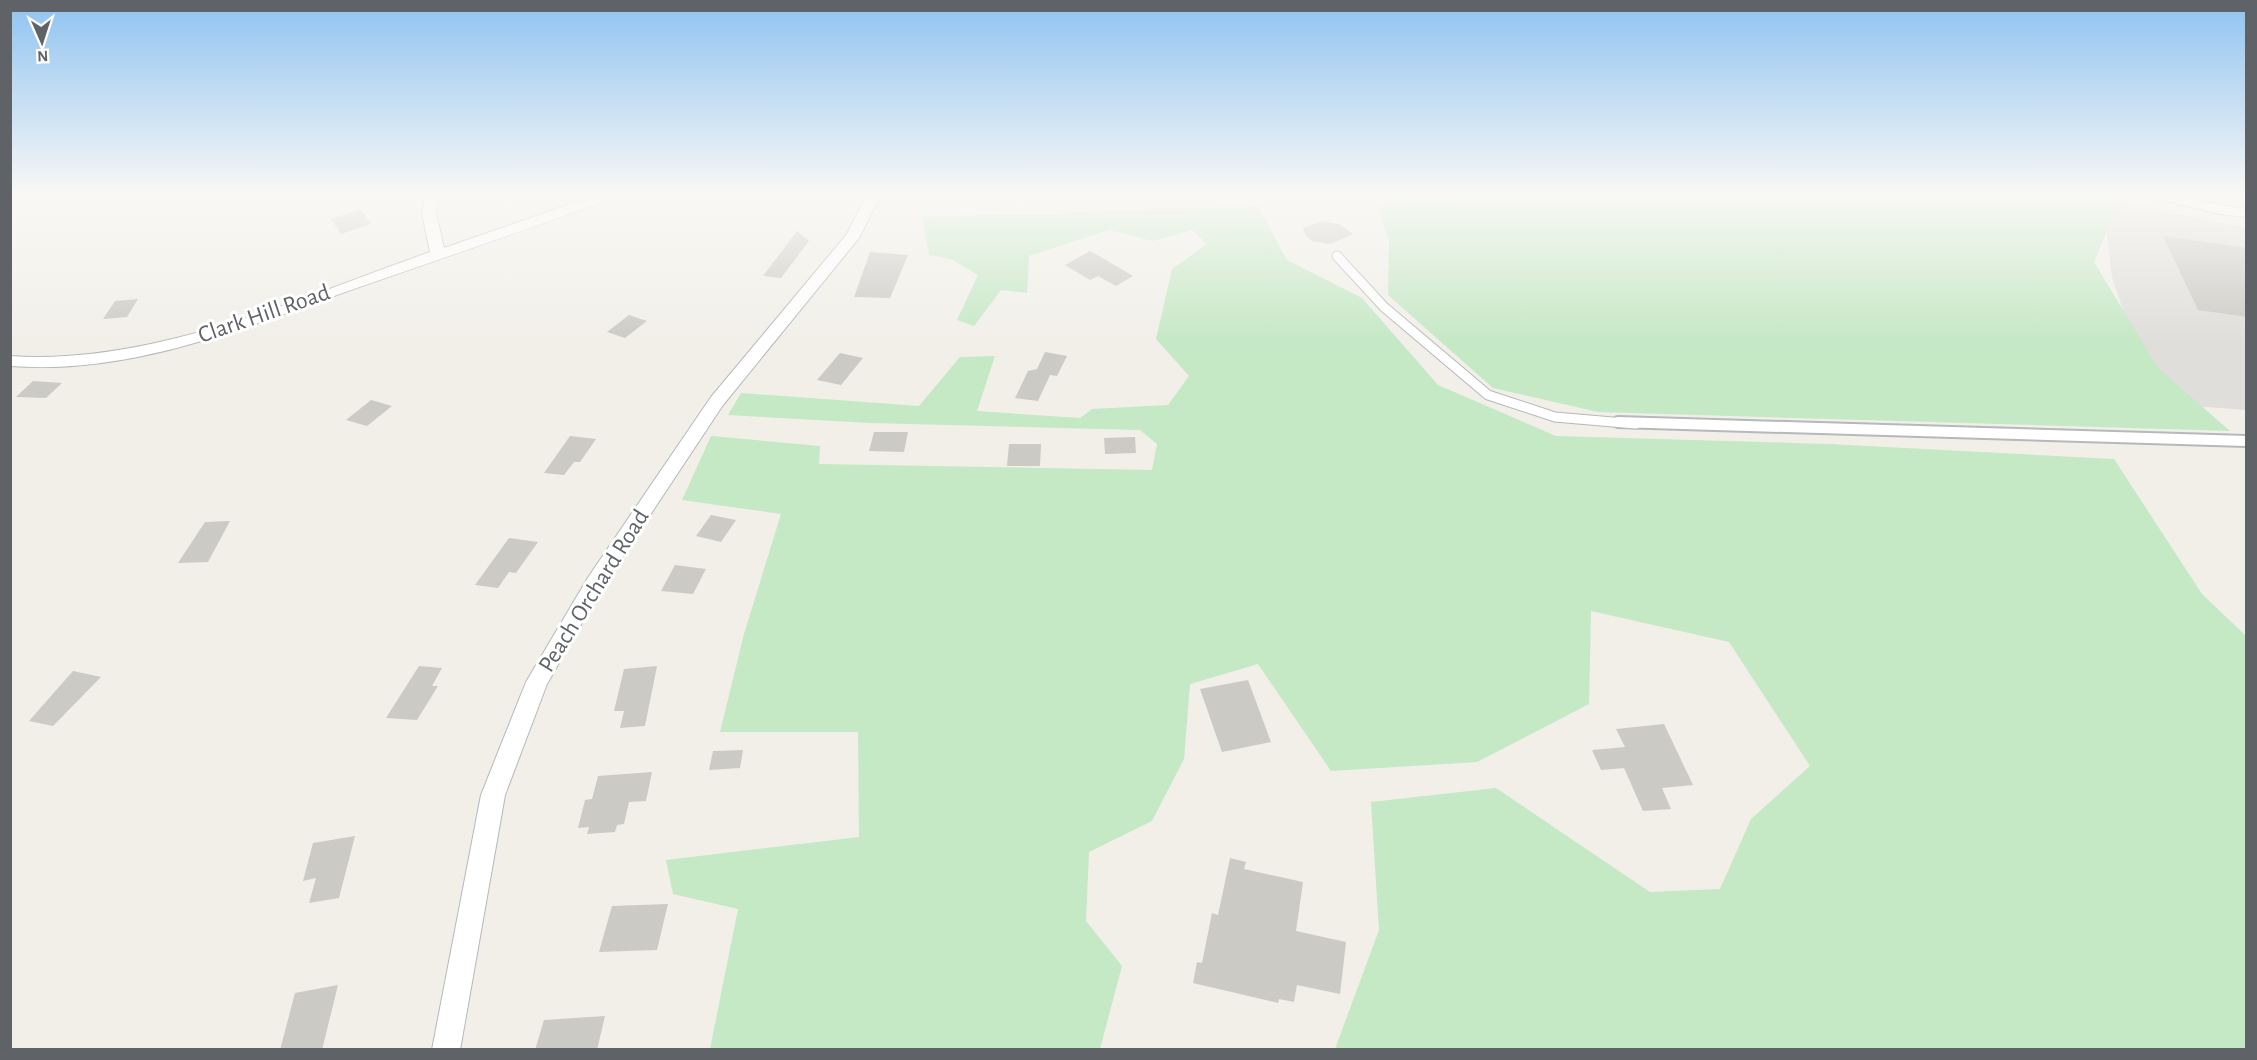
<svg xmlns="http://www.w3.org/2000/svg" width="2257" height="1060" font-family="'Alegreya Sans',sans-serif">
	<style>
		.industrial { fill: #e0deda }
		.green { fill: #c5e8c5 }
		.building { fill: #cccac5 }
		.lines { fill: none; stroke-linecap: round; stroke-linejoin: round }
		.service-far1-casing { stroke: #b5b8bc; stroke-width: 11 }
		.service-casing { stroke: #b5b8bc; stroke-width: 14 }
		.minor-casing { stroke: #b5b8bc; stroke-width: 2 }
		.service-far1 { stroke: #fff; stroke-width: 9 }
		.service { stroke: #fff; stroke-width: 10 }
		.minor { fill: #fff; fill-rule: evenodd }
		.labels { text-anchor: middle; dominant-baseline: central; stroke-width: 6; stroke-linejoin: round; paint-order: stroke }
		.street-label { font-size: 24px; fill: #5f6368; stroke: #fff }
	</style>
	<rect width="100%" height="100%" fill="#f1efe8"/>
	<polygon class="industrial" points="2102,197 2246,228 2246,410 2154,403 2112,277"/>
	<g class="green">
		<polygon points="1495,194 2120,194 2117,207 2094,262 2158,368 2230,431 1598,412 1493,388 1388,295 1389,241 1377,204"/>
		<polygon points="1258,206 1287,260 1362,298 1438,385 1556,436 1829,444 2114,459 2202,594 2246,636 2246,1049 1335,1049 1379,930 1371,802 1496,788 1650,892 1720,889 1751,819 1810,766 1729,642 1591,611 1589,704 1477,762 1331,771 1258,664 1190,684 1184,759 1152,821 1089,852 1086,921 1122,966 1100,1049 710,1049 738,909 673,894 666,860 859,837 858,732 720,732 744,634 781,514 682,500 711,436 820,446 819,464 1152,470 1157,444 1140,430 870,423 728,415 741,393 919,406 960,357 995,356 977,411 1080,418 1092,409 1168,405 1189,376 1156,339 1172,269 1207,244 1192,230 1153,241 1109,230 1029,256 1027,293 1001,290 974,326 957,320 978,275 951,259 929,255 922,217"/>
	</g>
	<g class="building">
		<polygon points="361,209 371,224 341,234 331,219"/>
		<polygon points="1321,221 1339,224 1353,234 1330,244 1312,241 1306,236 1303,228"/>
		<polygon points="797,231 809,241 781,278 763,276"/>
		<polygon points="2163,236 2247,248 2247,317 2198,310"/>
		<polygon points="1090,251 1106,260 1133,276 1116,286 1098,276 1090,280 1065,265"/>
		<polygon points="870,252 908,255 890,298 854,297"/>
		<polygon points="138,299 127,317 103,319 115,301"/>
		<polygon points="629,315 647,321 625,338 607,332"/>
		<polygon points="1045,352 1067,356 1057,376 1050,375 1038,401 1015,398 1028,371 1037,369"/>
		<polygon points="840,353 863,358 841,385 817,380"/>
		<polygon points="33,381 62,383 46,398 16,397"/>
		<polygon points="371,400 392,406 367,426 346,420"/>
		<polygon points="874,432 908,432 904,452 869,451"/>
		<polygon points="570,436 596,439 580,462 574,462 564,475 544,473"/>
		<polygon points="1135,437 1136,453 1105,454 1104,438"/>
		<polygon points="1009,444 1041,444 1040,466 1007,466"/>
		<polygon points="711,515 736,520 721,542 696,536"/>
		<polygon points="230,521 208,562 178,563 205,522"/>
		<polygon points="509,538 538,542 516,573 509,572 498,588 475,585"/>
		<polygon points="675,565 706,569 693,594 661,591"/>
		<polygon points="419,666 442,668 432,686 438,686 417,720 386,718"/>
		<polygon points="657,666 645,726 620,728 624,711 614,711 624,669"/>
		<polygon points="73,671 101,677 53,726 29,721"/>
		<polygon points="1248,680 1271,742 1222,752 1200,689"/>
		<polygon points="1664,724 1693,785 1662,788 1671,809 1643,811 1624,768 1601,770 1592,750 1625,747 1616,729"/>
		<polygon points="743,750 740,768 709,770 713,751"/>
		<polygon points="652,772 646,801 629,802 624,824 617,825 615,832 587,834 589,827 578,828 585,800 592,799 598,776"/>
		<polygon points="355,836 339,898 309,903 316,878 303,881 313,843"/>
		<polygon points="1230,858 1246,862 1244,869 1303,882 1296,931 1346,942 1340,994 1297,985 1294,1002 1279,999 1278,1003 1193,983 1197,962 1202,963 1212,913 1218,915"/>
		<polygon points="668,904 657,950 599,952 612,906"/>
		<polygon points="338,985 322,1050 280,1050 295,993"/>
		<polygon points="605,1016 597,1050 535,1050 544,1020"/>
	</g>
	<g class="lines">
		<g class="service-far1-casing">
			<polyline id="service-far1" points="1337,256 1384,307 1488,395 1555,417 1636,424"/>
		</g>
		<g class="service-casing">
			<polyline id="service" points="1618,422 2246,441"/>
		</g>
		<g class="minor-casing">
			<g id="minor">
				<path d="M425,194h14l-3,19 8,35 155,-54h21l-2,3c-90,32 -180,63 -270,94 -109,39 -220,84 -338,75v-10c140,10 290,-58 420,-104l-8,-39z"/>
				<polygon points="867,194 881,194 859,238 723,405 603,586 547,684 505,795 460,1050 432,1050 481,795 526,682 589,576 711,397 847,234"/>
				<path d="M2148,194c33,0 65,11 98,15v8l-26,-3 -70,-17z"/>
			</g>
		</g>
		<use href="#service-far1" class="service-far1"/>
		<use href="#service" class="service"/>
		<use href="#minor" class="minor"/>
	</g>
	<linearGradient id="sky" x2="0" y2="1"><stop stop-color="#8fc3f1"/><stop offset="0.57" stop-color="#f9f8f5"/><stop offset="1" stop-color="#f9f8f5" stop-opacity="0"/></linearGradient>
	<rect width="2257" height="342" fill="url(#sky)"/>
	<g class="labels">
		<g class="street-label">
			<text transform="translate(264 314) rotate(-19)">Clark Hill Road</text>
			<text transform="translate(594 591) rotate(-58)">Peach Orchard Road</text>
		</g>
	</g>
	<rect width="2257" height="1060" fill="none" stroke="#5f6368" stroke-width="24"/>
	<g transform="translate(42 42) rotate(177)" stroke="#ffffff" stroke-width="4.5" paint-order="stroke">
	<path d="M0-4.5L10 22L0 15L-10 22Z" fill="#5f6368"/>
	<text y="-9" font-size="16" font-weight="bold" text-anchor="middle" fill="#5f6368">N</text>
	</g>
</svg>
